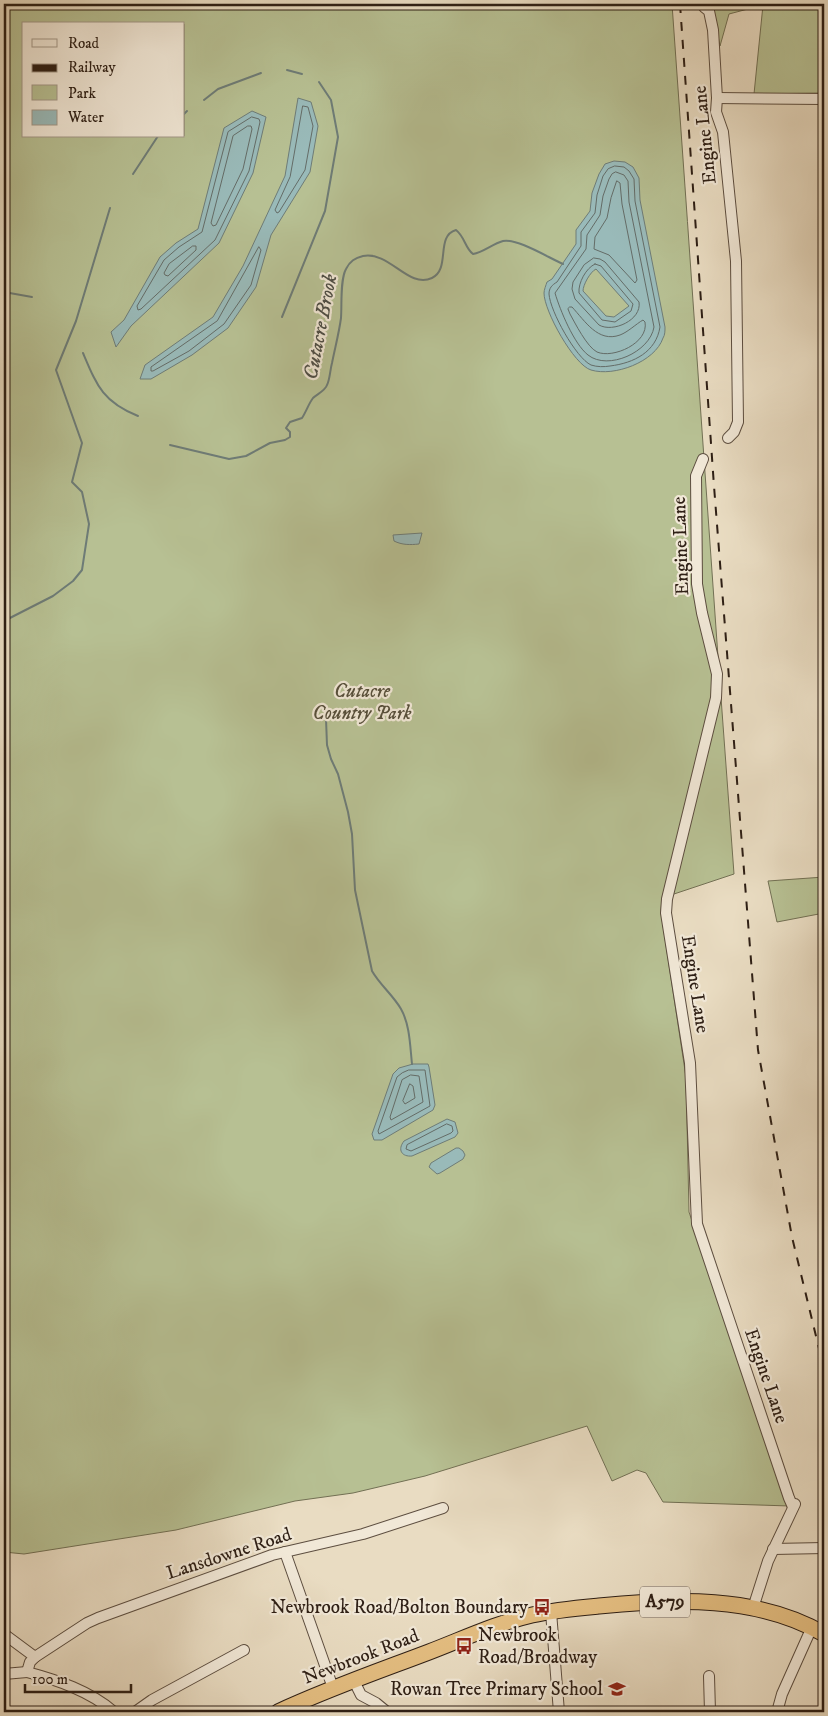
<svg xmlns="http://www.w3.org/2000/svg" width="828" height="1716" font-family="'IM FELL DW Pica',serif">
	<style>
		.green { fill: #b7c093; stroke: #727054; fill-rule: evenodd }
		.water { fill: #99bab9; stroke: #6e7c77; fill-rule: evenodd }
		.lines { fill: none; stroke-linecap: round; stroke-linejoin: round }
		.shore { stroke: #646c67; stroke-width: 1 }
		.stream { stroke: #6e7c77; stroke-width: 2 }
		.minor-casing { stroke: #5d4e40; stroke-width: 12 }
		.highway-casing { stroke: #2e1f15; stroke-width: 17 }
		.minor { stroke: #f1e8d7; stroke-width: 10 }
		.highway { stroke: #e4be81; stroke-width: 15 }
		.rail { stroke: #2e1f15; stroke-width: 2; stroke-dasharray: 9 9; stroke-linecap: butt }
		.labels { text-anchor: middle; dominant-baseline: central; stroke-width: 4.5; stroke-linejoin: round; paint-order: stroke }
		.shield { fill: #f1e8d7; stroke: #685b4f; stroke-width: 1 }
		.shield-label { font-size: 18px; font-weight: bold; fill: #2e1f15 }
		.street-label { font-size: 19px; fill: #2e1f15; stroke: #f1e8d7 }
		.park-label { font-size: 19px; font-style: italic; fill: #574f3b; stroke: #f1e8d7 }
		.poi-label { font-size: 19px; fill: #2e1f15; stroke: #f1e8d7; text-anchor: end }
		.water-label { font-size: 20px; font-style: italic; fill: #4e4e46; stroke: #f1e8d7 }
	</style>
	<rect width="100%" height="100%" fill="#e9dcc2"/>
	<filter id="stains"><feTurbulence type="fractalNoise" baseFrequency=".004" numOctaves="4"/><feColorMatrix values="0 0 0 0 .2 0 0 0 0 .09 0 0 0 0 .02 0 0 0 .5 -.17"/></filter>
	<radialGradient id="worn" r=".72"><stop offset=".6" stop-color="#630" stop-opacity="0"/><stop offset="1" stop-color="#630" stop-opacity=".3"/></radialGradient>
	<g class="green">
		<path d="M5,4h667c21,290 40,580 62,870l-72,24 -1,14 25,165 3,135 101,294 -127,-4 -17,-29 -9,-3 -25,11 -25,-55 -162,50 -72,17 -58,8 -119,29 -152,24 -20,-2zM24,24h160v112h-160z"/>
		<polygon points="710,4 824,4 824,93 754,94 763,5 729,14 720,46 712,6"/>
		<polygon points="824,877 824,913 777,922 768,881"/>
	</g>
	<g class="water">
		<polygon points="298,98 311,102 318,126 310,172 271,235 256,287 228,328 192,355 151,379 140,379 145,365 213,317 243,266 285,176"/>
		<polygon points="252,111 266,117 253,173 219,243 131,326 116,347 111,332 124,320 160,257 176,243 198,229 224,128"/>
		<path d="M614,161l11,1 8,5 6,11 1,22 25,127c0,4 0,8 -2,11 -8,24 -49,39 -72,32 -17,-5 -47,-59 -47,-77 0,-3 2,-8 3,-11l5,-3 24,-35v-14l14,-19 2,-18 7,-19 6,-10zM596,269l33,37 -15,11 -8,-1 -23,-25c0,-6 7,-19 13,-22z"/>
		<path d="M422,533l-3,11c-9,1 -17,1 -25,-3l-1,-6z"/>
		<polygon points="413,1064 428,1064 429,1067 435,1105 433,1110 382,1140 374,1140 372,1134 393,1074 399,1068"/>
		<path d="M447,1119l8,3 3,11 -3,4 -43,19c-10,1 -15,-6 -8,-15z"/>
		<polygon points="456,1148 459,1148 463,1151 465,1155 463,1159 440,1173 437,1174 429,1167 431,1163"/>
	</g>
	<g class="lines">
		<g class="shore">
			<polygon points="303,106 308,107 313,126 305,170 279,212 277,213 275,210 290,177"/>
			<polygon points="252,117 259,119 260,122 249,171 215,240 141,309 138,310 137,306 164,260 179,247 202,232 228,132"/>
			<polygon points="248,126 251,126 252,129 243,169 216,225 213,226 211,223 233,136"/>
			<path d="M615,166l9,1 5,4 5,8 1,22 25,126c-4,25 -26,36 -50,39 -6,1 -13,1 -19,-1 -15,-7 -41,-54 -42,-71 0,-6 3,-9 8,-12l24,-36v-14l14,-19 2,-18 6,-19 5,-7z"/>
			<path d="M616,172l8,3 4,6 1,21 25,125c-4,25 -46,44 -66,28 -14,-11 -28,-45 -33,-62l31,-44 1,-14 13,-20 3,-19 6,-17 3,-5z"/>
			<polygon points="617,181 620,183 622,204 637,280 635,283 609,255 594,249 595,237 607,218 611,198"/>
			<polygon points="193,246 196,246 196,250 168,276 165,275 164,273 169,264"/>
			<polygon points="259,247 261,250 251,285 224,324 189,351 153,371 151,371 151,367 217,321"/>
			<path d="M594,258l6,1 5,3 34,40c3,18 -26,31 -40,23l-24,-26 -3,-10 1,-7 11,-17z"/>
			<path d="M595,264l6,2 32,38 -2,7 -16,11 -13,-2 -23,-27c-1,-10 7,-25 16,-29z"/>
			<path d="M570,307h2c13,14 26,36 48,28 8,-3 16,-11 23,-15l2,2c4,21 -32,37 -48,30 -10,-5 -22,-29 -27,-38l-2,-5z"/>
			<polygon points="409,1070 425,1070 430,1106 379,1134 378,1131 397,1077 402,1073"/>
			<polygon points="411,1075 419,1076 423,1102 391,1120 390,1117 402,1080"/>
			<polygon points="410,1084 413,1086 415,1098 405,1104 403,1101"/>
			<polygon points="447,1124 452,1126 453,1131 451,1133 411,1151 406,1149 407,1145"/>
		</g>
		<g class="stream">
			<polyline points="287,70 302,74"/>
			<polyline points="204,100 218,89 261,73"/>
			<polyline points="184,114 187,111"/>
			<polyline points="133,174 158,136"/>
			<polyline points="4,292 32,297"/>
			<polyline points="282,317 325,211 338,137 331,100 319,82"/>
			<path d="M83,353c14,33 20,49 55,63"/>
			<path d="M170,445l59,14 17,-3 24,-13 15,-3 5,-3v-5l-4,-4 4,-6 12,-4c4,-6 7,-15 11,-20 4,-4 12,-7 14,-13 3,-6 3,-15 5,-22 3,-15 7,-30 9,-45 1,-14 -1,-38 5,-49 4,-8 9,-11 17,-13 27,-5 45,33 69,22 19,-9 3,-42 24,-48 9,7 9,18 17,24 11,-2 19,-10 30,-13 14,-3 46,17 60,23"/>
			<polyline points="4,621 53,596 73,581 82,570 89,524 82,492 72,482 82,443 56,370 76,321 110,208"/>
			<path d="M326,719l1,26 4,14 7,15 10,38 4,22 3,56 17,81c8,14 21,24 29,38 9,16 9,37 11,55"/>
		</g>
		<g class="minor-casing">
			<g id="minor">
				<polyline points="704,7 709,11 713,30 717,98 716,112 723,132 736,261 738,422 734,432 728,438"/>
				<polyline points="717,98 824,99"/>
				<polyline points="703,459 696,476 697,584 702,613 717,674 716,698 667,899 666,913 690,1063 697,1224 789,1498 793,1507"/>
				<polyline points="773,1549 824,1548"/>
				<polyline points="285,1552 333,1688"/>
				<polyline points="753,1608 768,1561 795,1504"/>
				<polyline points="551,1612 559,1712"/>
				<path d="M4,1634l31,23 -5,5 -3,10c30,8 63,19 87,40"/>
				<polyline points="35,1657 87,1623 98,1618 272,1555 363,1534 443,1508"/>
				<polyline points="4,1674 27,1672"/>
				<polyline points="709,1676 710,1712"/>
				<polyline points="354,1681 361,1695 376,1703 387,1712"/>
				<polyline points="135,1712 152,1700 244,1650"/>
				<polyline points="777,1712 782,1694 812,1627"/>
			</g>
		</g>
		<g class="highway-casing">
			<path id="highway" d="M278,1712c49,-23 101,-41 151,-60 34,-13 68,-29 103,-37 22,-5 45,-7 67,-9 75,-7 158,-11 225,28"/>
		</g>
		<use href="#minor" class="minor"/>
		<use href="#highway" class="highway"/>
		<polyline class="rail" points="680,4 714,486 758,1050 792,1237 824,1369"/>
	</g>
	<defs>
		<g id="bus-bare" transform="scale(1.35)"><path d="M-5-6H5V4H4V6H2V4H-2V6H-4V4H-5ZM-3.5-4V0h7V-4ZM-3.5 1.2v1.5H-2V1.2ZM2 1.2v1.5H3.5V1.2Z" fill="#8f2418" stroke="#f1e8d7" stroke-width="2.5" paint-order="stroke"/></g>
		<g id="school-bare" transform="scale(1.35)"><path d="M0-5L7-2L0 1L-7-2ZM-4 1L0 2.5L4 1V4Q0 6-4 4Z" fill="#8f2418" stroke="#f1e8d7" stroke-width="2.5" paint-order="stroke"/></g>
	</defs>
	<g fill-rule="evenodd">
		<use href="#bus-bare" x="542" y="1607"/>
		<use href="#bus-bare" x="464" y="1646"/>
		<use href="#school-bare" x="617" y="1689"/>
	</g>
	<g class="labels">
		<rect class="shield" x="640" y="1586.5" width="50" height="31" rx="4"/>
		<g class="shield-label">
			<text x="665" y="1602">A579</text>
		</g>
		<g class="street-label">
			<text transform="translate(705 135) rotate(-96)">Engine Lane</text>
			<text transform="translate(681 546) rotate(-92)">Engine Lane</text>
			<text transform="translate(695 984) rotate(81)">Engine Lane</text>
			<text transform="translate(766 1376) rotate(71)">Engine Lane</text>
			<text transform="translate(229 1554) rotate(-18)">Lansdowne Road</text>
			<text transform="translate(361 1657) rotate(-21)">Newbrook Road</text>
		</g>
		<g class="park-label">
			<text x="362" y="691">Cutacre<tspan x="362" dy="22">Country Park</tspan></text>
		</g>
		<g class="poi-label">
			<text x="528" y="1607">Newbrook Road/Bolton Boundary</text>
			<text x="478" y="1635" text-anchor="start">Newbrook<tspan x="478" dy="22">Road/Broadway</tspan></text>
			<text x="603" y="1689">Rowan Tree Primary School</text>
		</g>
		<g class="water-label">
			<text transform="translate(321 327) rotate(-79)">Cutacre Brook</text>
		</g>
	</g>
	<rect width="828" height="1716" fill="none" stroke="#e9dcc2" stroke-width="20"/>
	<rect x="5" y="5" width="818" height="1706" fill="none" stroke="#2e1f15" stroke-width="2.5"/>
	<rect x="10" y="10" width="808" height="1696" fill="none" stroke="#2e1f15"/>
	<rect x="22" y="22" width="162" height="115" fill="#f1e8d7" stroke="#a39889"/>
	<rect x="32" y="39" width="25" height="8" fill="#f1e8d7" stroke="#a39889"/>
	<text x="68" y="48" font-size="15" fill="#2e1f15">Road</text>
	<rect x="32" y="64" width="25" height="8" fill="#2e1f15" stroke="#a39889"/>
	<text x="68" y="72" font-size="15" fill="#2e1f15">Railway</text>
	<rect x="32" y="85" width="25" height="15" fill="#b7c093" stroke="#a39889"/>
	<text x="68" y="98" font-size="15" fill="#2e1f15">Park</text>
	<rect x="32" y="110" width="25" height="15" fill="#99bab9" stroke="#a39889"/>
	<text x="68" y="122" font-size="15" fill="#2e1f15">Water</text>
	<path d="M25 1684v8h106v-8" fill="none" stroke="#2e1f15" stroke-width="2.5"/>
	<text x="32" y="1684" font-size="15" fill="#2e1f15" stroke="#f1e8d7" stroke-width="4" paint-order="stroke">100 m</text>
	<rect width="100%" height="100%" filter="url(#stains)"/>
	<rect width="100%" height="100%" fill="url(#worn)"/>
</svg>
